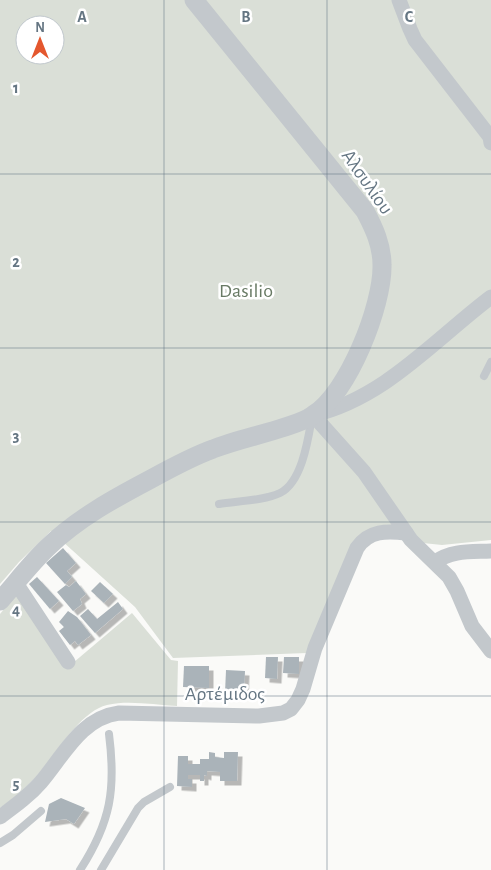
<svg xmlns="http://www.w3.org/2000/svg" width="491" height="870" font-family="'Alegreya Sans',sans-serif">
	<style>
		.green { fill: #dadfd7; fill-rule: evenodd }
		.building { fill: #aab3b9; filter: url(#shadow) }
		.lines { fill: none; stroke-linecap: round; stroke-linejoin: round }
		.service { stroke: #c3c8cc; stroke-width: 8 }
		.minor { stroke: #c3c8cc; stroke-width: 15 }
		.tertiary { stroke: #c3c8cc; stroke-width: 19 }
		.grid { fill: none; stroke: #657683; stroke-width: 1; stroke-opacity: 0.55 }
		.labels { text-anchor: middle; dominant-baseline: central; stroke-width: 5; stroke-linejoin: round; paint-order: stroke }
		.street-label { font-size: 20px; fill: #657683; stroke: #fff }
		.park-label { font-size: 20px; fill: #687a64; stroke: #fff }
		.grid-label { font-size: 16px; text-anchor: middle; font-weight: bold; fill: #657683; stroke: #fff; stroke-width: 5; stroke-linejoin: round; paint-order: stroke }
	</style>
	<defs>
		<filter id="shadow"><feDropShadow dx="4.5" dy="4.5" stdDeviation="0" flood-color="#0004"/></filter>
	</defs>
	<rect width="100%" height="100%" fill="#fafaf8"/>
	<g class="green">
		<path d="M0,0h491v540l-49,5 -19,-2 -53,-13 -63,123 -134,5 -38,-51 -84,-76 -32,31 -19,22zM25,25h30v30h-30z"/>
		<path d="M16,595l51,73 65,-55 39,47 7,1 -1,45c-23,-1 -48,-6 -70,-1 -26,6 -50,47 -67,67 -12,14 -26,26 -40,36v-194z"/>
	</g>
	<g class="building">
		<polygon points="63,548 76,563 67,571 72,577 65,584 46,563"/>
		<polygon points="37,577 59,601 50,609 29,584"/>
		<polygon points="76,581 86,594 80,599 82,604 73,611 57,592 66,585 69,587"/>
		<polygon points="100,582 113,594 104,603 91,591"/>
		<polygon points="118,602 123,609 95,633 80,616 88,609 97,619"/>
		<polygon points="68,611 77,617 91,635 78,645 75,641 70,645 59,631 64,627 59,622"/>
		<polygon points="266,657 278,657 277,679 265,678"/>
		<polygon points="284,657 299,657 299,674 283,673"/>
		<polygon points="184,666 209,666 209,688 183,687"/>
		<polygon points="226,670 245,671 244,693 225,693"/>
		<polygon points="209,752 215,753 215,757 224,758 224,752 238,752 237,781 220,781 220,772 207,771 207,776 204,775 204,781 200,781 200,775 188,775 188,779 192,779 192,787 177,786 178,756 188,756 188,764 200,764 200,759 209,759"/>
		<polygon points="61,798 85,808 74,824 66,819 45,822 49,804"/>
	</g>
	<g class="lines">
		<g class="service">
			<polyline points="484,376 491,362"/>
			<path d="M219,504c17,-3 45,-3 61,-11 22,-11 28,-53 32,-76"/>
			<polyline points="0,843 13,835 41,811"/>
			<path d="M80,870c31,-48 36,-81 29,-136"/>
			<polyline points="101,870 138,808 144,802 170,787"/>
		</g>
		<g class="minor">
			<polyline points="399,0 410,29 415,40 490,137 491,143"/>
			<path d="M491,297c-57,43 -106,101 -178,118l51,57 47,68 38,37 8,14 15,35 19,25"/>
			<path d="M435,562c17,-12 36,-10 56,-11"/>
			<polyline points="16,583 68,662"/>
			<path d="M0,817c15,-11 29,-21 41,-35 23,-27 40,-64 78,-69l140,3 24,-3 8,-4 7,-9 5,-11 12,-41 42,-100c12,-18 30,-17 49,-15"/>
		</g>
		<path class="tertiary" d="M0,601c16,-18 30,-37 48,-54 30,-29 67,-49 103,-68 20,-11 40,-22 62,-30 23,-9 48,-14 72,-22 9,-3 20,-6 28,-12 35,-21 70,-110 69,-150 0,-20 -8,-37 -17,-54l-171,-211"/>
	</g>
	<path class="grid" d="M164,0v870M327,0v870M0,174h491M0,348h491M0,522h491M0,696h491"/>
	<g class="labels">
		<g class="street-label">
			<text transform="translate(367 182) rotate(55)">Αλσυλίου</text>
			<text x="225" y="694">Αρτέμιδος</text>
		</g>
		<g class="park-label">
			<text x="246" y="291">Dasilio</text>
		</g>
	</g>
	<g class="grid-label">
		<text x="82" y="22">A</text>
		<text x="246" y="22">B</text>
		<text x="409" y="22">C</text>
		<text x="16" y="93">1</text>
		<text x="16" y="267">2</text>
		<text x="16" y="441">3</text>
		<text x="16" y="615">4</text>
		<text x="16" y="789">5</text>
	</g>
	<g transform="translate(40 40)"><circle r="24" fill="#ffffff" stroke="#c1c8cd"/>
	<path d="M0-4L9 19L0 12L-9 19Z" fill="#e4572e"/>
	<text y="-8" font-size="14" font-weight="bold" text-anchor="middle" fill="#657683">N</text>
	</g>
</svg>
